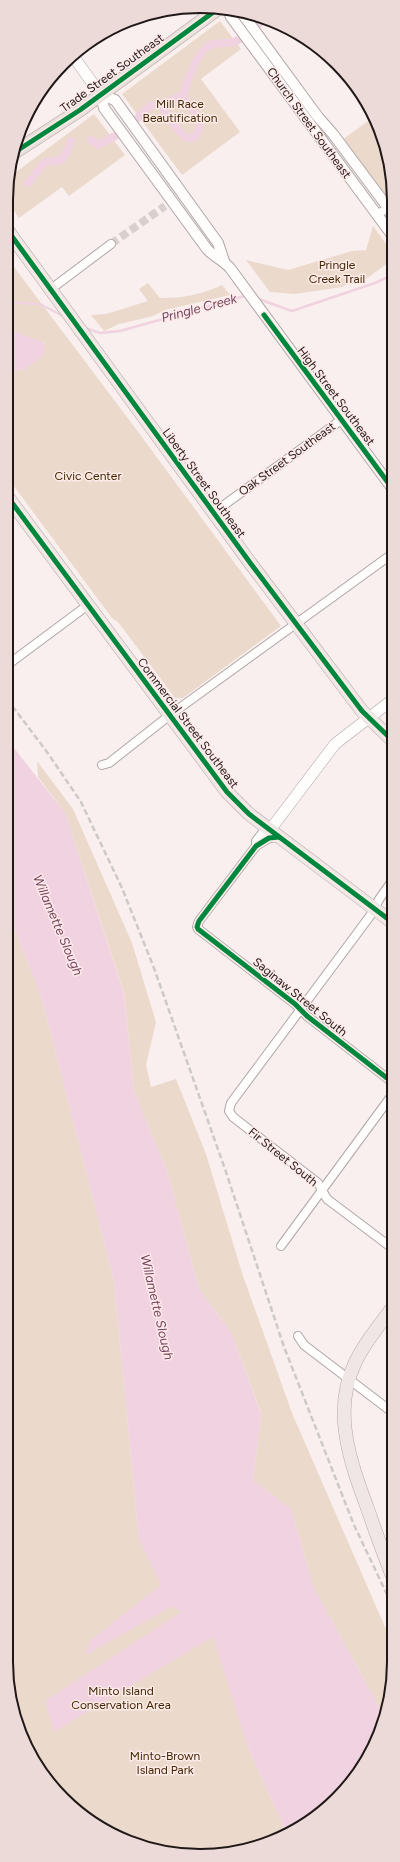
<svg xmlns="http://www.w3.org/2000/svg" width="400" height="1862" font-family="Figtree,sans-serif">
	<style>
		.green { fill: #ebdacc }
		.water { fill: #f1d2e0 }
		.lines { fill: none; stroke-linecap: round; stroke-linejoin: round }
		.stream { stroke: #f1d2e0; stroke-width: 2.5 }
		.canal { stroke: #f1d2e0; stroke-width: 8 }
		.minor-tunnel { stroke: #d8cfce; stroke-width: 8; stroke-dasharray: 8 4; stroke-linecap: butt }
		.minor-casing { stroke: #afa7a6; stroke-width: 10 }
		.tertiary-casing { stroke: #afa7a6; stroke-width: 12 }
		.secondary-casing { stroke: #afa7a6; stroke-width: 12 }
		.primary-casing { stroke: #b6a7a2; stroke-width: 14 }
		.trunk-casing { stroke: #b6a7a2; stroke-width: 14 }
		.minor { stroke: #fefdfc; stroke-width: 8 }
		.tertiary { stroke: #fefdfc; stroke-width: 10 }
		.secondary { stroke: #fefdfc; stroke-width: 11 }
		.primary { stroke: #efe7e5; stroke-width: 13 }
		.trunk { stroke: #eae0dc; stroke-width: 13 }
		.rail { stroke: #cccac9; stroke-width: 2.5; stroke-dasharray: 6 3; stroke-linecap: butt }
		.cycleway-casing { stroke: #feebe9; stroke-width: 8 }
		.cycleway { stroke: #00873e; stroke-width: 5 }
		.labels { text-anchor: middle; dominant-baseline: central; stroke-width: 3; stroke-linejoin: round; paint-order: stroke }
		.street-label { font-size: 12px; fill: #201817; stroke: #feebe9 }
		.park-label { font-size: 12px; fill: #412500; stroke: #feebe9 }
		.water-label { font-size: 13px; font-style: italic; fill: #764360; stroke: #feebe9 }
		.rim { fill: none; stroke: #201817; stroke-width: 2 }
	</style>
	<rect width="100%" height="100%" fill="#f9efee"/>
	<g class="green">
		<polygon points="220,21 241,49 201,79 240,132 182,175 122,94"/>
		<polygon points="94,114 125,155 69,196 62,187 19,218 8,202 8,178"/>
		<polygon points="375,116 392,175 392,198 388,201 342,140"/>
		<polygon points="373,226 392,252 392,260 362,282 348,284 342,287 295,294 270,292 246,260 288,270 352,251 366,250"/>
		<polygon points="8,259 139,433 281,626 183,698 175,698 118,622 112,618 7,477 7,382 10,380 11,375 20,369 24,370 45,343 16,332 15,334 15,332 8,330"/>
		<path d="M148,283l12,15c24,0 40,-3 62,-13l8,10 -65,15 -12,6 -34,8 -15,7 -13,-16 15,-1 42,-13 -9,-12z"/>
		<polygon points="37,761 73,809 132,943 156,1022 146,1065 151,1087 176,1079 206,1154 242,1273 292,1413 385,1627 392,1641 392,1688 383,1714 314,1588 291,1509 253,1480 261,1413 232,1334 199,1289 167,1171 134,1091 124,993 65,813 38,777"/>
		<polygon points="7,909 42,999 114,1281 139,1540 214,1637 249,1750 287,1833 262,1846 187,1856 114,1836 54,1790 21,1736 6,1662"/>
	</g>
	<g class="water">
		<polygon points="8,329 15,331 15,334 16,332 43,342 45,345 43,356 24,370 20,369 11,375 10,380 7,382"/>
		<polygon points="7,739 65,813 124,994 134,1091 167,1171 199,1289 232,1334 261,1414 253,1480 291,1509 314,1588 383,1714 368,1759 318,1816 287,1833 249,1750 213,1637 54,1732 45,1701 181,1612 173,1606 84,1656 92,1639 161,1585 139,1540 114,1281 42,999 7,909"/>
	</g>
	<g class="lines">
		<g class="stream">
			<polyline points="256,298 292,311 375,283 392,275"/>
			<polyline points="8,302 40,304 63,316"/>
			<polyline points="85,328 100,333 120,331 248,295"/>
		</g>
		<g class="canal">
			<polyline points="257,26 263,19"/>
			<polyline points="161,105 183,95"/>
			<path d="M136,120c9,-8 12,-18 25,-15 5,8 26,46 36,29 3,-5 3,-10 1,-15 -4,-9 -11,-16 -15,-24 5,-14 15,-48 30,-51 10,-2 19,1 27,-5"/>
			<polyline points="91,140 98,145 115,136"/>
			<polyline points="28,183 45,162 61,160 67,152 71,141"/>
		</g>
		<polyline class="minor-tunnel" points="111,244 165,206"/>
		<g class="minor-casing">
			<g id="minor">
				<polyline points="377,215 392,205"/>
				<polyline points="51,289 111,244"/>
				<polyline points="213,513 341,420"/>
				<polyline points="10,663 88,605"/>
				<polyline points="102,765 109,763 170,715 392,554"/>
				<polyline points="279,837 269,838 256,846 199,921 197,927 198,929 295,1004 307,1016 392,1082"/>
				<polyline points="256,846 256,841 263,832 270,830"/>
				<polyline points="281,1246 392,1095"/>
				<polyline points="392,1248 327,1199 318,1183 233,1117 229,1111 231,1103 370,916 380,898 392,881"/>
				<polyline points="298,1336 304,1345 392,1412"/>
				<polyline points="391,1528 392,1526"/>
			</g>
		</g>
		<g class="tertiary-casing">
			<g id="tertiary">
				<polyline points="228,9 231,17 392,235"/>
				<polyline points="241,12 318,117 333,134 392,213"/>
				<path d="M101,95l3,13 103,141c7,8 16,11 23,19l162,220"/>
				<polyline points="101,95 115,100 218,243 224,261"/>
			</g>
		</g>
		<g class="secondary-casing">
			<g id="secondary">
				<polyline points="73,56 101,95"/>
				<polyline points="270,830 335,744 392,700"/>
			</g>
		</g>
		<g class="primary-casing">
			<g id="primary">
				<polyline points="8,231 251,564 362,711 392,740"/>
				<polyline points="7,496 227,792 249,814 392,922"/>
				<path d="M392,1575c-9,-22 -17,-45 -25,-68 -17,-46 -35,-96 -12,-144 9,-20 24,-37 37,-55"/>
			</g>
		</g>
		<g class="trunk-casing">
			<polyline id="trunk" points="15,152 80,110 219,8"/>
		</g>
		<use href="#minor" class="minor"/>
		<use href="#tertiary" class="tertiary"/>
		<use href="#secondary" class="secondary"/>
		<use href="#primary" class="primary"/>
		<use href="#trunk" class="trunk"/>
		<polyline class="rail" points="7,699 47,752 81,802 122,888 154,968 226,1172 284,1347 354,1525 392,1605"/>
		<g class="cycleway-casing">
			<g id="cycleway">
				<polyline points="15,152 80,110 219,8"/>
				<polyline points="8,231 251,564 362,711 392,740"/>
				<polyline points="264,315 392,488"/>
				<polyline points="7,496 227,792 249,814 392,922"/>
				<polyline points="279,837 269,838 256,846 199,921 197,927 198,929 295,1004 307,1016 392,1082"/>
			</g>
		</g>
		<use href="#cycleway" class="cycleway"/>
	</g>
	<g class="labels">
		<g class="street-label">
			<text transform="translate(112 73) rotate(-36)">Trade Street Southeast</text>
			<text transform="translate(309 123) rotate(54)">Church Street Southeast</text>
			<text transform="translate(336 396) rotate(53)">High Street Southeast</text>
			<text transform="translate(287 459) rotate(-36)">Oak Street Southeast</text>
			<text transform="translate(204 483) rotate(54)">Liberty Street Southeast</text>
			<text transform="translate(188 723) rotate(53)">Commercial Street Southeast</text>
			<text transform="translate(300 997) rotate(39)">Saginaw Street South</text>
			<text transform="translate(283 1157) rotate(39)">Fir Street South</text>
		</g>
		<g class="park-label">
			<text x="180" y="104">Mill Race<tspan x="180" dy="14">Beautification</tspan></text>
			<text x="337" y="265">Pringle<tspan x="337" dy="14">Creek Trail</tspan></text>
			<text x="88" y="476">Civic Center</text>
			<text x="121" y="1691">Minto Island<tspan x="121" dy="14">Conservation Area</tspan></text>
			<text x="165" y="1756">Minto-Brown<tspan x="165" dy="14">Island Park</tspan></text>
		</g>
		<g class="water-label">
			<text transform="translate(199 308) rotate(-15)">Pringle Creek</text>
			<text transform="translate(58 925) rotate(67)">Willamette Slough</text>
			<text transform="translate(157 1307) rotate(77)">Willamette Slough</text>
		</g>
	</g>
	<path d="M0 0H400V1862H0ZM200 13H200A187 187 0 0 1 387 200V1662A187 187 0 0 1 200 1849H200A187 187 0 0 1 13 1662V200A187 187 0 0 1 200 13Z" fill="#ecdad8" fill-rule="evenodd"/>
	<path class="rim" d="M200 13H200A187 187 0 0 1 387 200V1662A187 187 0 0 1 200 1849H200A187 187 0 0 1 13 1662V200A187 187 0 0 1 200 13Z"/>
</svg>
